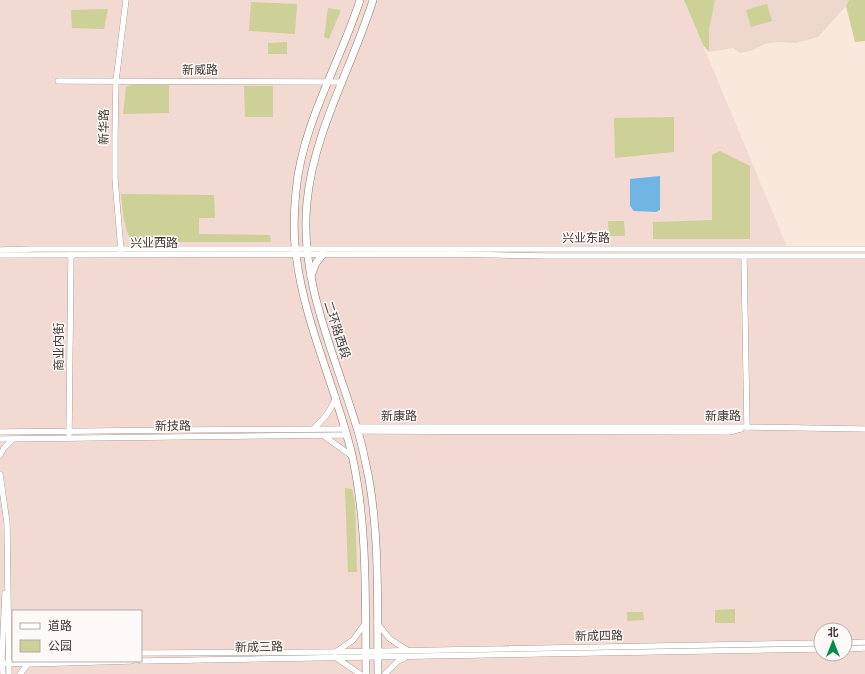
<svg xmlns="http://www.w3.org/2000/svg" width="865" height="674" font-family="Karla,'Noto Sans SC',sans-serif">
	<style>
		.industrial { fill: #f2d9d2; fill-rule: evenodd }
		.education { fill: #edd6cb }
		.green { fill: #cdd097 }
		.water { fill: #6fb5e4 }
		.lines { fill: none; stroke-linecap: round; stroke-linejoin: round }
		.minor-casing { stroke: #89796f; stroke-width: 6 }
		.major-casing { stroke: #89796f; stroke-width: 8 }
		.minor { stroke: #fff; stroke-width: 5.5 }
		.major { stroke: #fff; stroke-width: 7 }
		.labels { text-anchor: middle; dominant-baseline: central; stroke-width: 3; stroke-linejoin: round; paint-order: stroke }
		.street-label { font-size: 12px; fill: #413a35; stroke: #fdf9f7 }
	</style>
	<rect width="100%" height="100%" fill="#fbe8dd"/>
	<path class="industrial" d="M0,0h684l104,249h77v425h-865zM13,611h128v50h-128zM821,630h24v24h-24z"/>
	<polygon class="education" points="715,0 849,0 846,6 818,37 796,43 777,42 765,44 750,51 740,53 733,48 709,52 709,30"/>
	<g class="green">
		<polygon points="684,0 715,0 709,30 709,52 703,45"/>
		<polygon points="849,0 865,0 865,41 855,42 846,6"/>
		<polygon points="251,2 297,4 295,34 249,31"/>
		<polygon points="767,4 772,21 751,27 746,10"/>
		<polygon points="328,8 341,10 329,39 324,37"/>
		<polygon points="108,9 104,29 72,28 71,10"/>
		<polygon points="287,42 287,54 268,54 268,43"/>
		<polygon points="131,85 169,85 169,113 123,114 126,87"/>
		<polygon points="244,86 273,86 273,117 245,117"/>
		<polygon points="674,117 674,152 615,158 614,118"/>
		<polygon points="720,151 750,166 750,239 653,239 653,222 712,220 712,155"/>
		<path d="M121,194l93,1 1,23h-16v16l71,1 1,7h-137c-10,-6 -12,-37 -13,-48z"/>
		<polygon points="608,221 624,221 625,236 609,236"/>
		<polygon points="345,488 352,489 355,503 357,572 348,572"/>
		<polygon points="735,609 735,623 715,623 715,610"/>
		<polygon points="627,612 643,612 644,620 627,621"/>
	</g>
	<polygon class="water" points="660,176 660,210 656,212 634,211 630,206 630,179"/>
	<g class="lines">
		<g class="minor-casing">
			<g id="minor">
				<polyline points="58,81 341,82"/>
				<polyline points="0,250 33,249 865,249"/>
				<polyline points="121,251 115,179 115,134 116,81 126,0"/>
				<polyline points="0,255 454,254 547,256 865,256"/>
				<polyline points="744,256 747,427 865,429"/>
				<polyline points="357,427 747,427"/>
				<path d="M313,429c11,-10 18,-18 23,-32"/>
				<polyline points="358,431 729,432 741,429"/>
				<polyline points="0,432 185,430 345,429"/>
				<polyline points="69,434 71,255"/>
				<polyline points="324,436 352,456"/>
				<polyline points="0,439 346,435"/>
				<polyline points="0,455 4,448 13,439"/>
				<polyline points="0,474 7,523 9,674"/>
				<polyline points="377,623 390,639 407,650"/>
				<polyline points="845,643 865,642"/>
				<polyline points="845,649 865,648"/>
				<polyline points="336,652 353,640 366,622"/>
				<polyline points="141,653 336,652 821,643"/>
				<polyline points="335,657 360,674"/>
				<polyline points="141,661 821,649"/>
				<polyline points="6,663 28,664 131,661"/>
				<polyline points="3,674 2,657 5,593"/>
				<polyline points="20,674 28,664"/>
				<polyline points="385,674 398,661 405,658"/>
			</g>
		</g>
		<g class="major-casing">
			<g id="major">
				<path d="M360,0c-20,63 -58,124 -64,191 -2,21 -3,42 0,63 8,69 40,133 56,201 16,71 13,147 14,219"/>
				<path d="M373,0c-21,68 -59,130 -66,202 -8,78 27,150 49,223 6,17 9,36 13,54 11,64 8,130 9,195"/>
				<polyline points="311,276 316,263 323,254"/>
			</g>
		</g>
		<use href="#minor" class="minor"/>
		<use href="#major" class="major"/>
	</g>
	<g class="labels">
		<g class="street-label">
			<text x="200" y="70">新威路</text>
			<text transform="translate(104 127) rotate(-89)">新华路</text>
			<text x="586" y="238">兴业东路</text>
			<text x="154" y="243">兴业西路</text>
			<text transform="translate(337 330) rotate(72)">二环路西段</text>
			<text transform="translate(59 347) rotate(-90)">商业内街</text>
			<text x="399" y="416">新康路</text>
			<text x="723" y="416">新康路</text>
			<text transform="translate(173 426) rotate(-1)">新技路</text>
			<text transform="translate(599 636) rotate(-1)">新成四路</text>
			<text transform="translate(259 647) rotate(-1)">新成三路</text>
		</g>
	</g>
	<rect x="12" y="610" width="130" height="52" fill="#fdf9f7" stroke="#b2ada9"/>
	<rect x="20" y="623" width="20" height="6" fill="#ffffff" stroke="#b2ada9"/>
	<text x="48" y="630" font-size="12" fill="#413a35">道路</text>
	<rect x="20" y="640" width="20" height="12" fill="#cdd097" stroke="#b2ada9"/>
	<text x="48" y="650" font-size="12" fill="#413a35">公园</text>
	<g transform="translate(833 642)"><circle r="19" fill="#fdf9f7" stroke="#b2ada9"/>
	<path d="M0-3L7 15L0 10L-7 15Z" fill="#028c4a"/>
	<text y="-6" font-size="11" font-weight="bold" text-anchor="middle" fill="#413a35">北</text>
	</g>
</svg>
